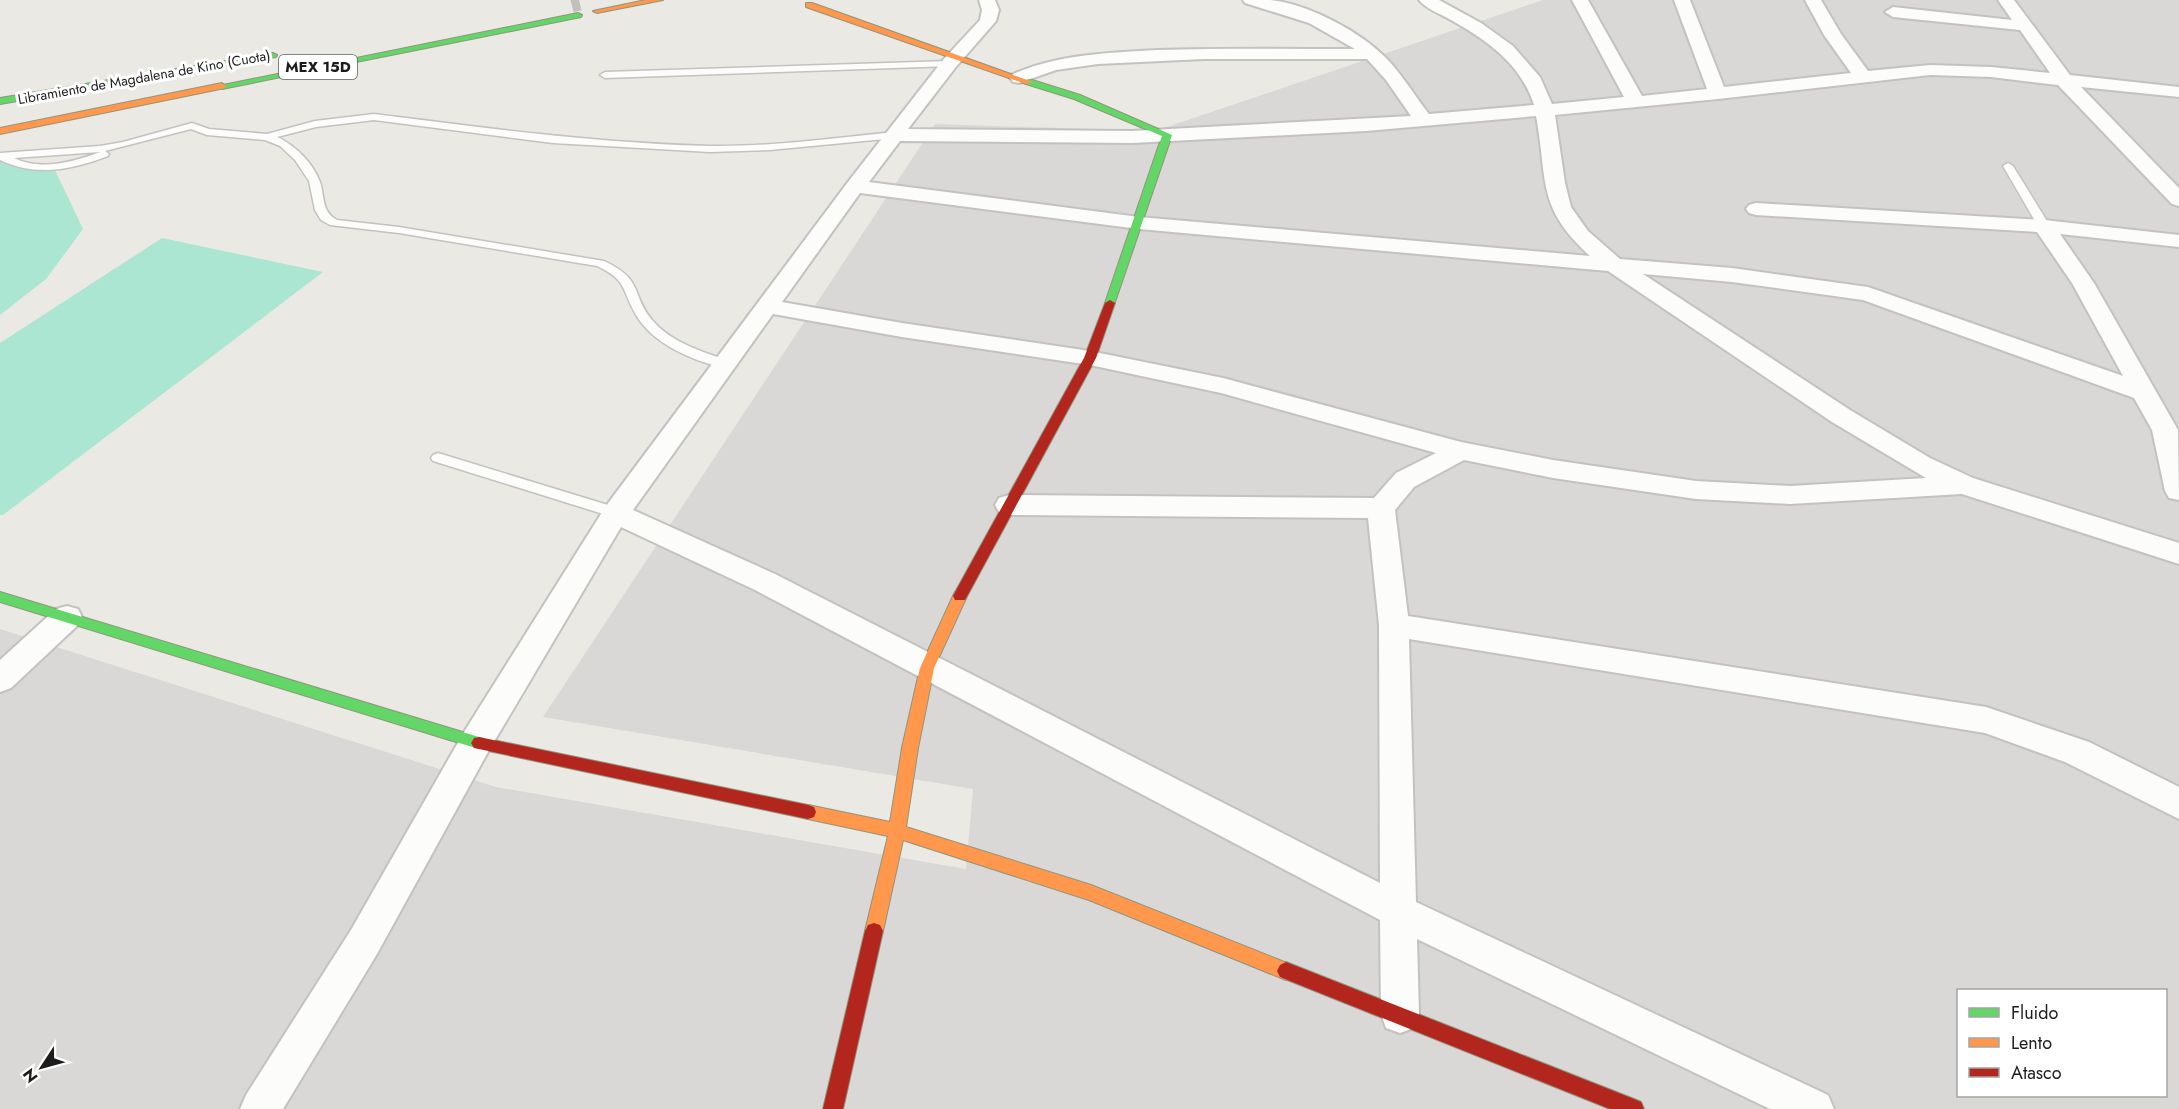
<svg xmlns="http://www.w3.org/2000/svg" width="2179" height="1109" font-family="Jost,sans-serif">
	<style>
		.residential { fill: #d9d8d6; fill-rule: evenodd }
		.pitch { fill: #abe6d2 }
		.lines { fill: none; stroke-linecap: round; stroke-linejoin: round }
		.highway-tunnel { stroke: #c1c0bc; stroke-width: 21; stroke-dasharray: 21 10; stroke-linecap: butt }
		.lane-casing { stroke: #c3c2c0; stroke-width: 3 }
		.street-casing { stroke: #c3c2c0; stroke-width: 4 }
		.fast-casing { stroke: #91957c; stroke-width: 2 }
		.slow-casing { stroke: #91957c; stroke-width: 2 }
		.jam-casing { stroke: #91957c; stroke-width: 2 }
		.lane { fill: #fcfcfb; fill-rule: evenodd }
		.street { fill: #fcfcfb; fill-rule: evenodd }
		.fast { fill: #63d668; fill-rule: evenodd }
		.slow { fill: #ff974d; fill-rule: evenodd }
		.jam { fill: #b3261e; fill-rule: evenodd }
		.labels { text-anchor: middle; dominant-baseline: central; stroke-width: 6; stroke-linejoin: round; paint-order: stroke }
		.far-street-label { font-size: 14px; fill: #1c1c1c; stroke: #fff }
		.shield { fill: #fff; stroke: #606060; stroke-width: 1.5 }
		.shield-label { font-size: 15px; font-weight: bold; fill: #1c1c1c }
	</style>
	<rect width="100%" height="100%" fill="#eae9e4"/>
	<path class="residential" d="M1543,0h636v1109h-2179v-480l496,158 470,82 7,-80 -430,-72 392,-593 220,7zM1958,990h208v106h-208z"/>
	<g class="pitch">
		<polygon points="0,159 53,166 83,229 46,279 0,315"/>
		<polygon points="162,238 323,272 3,515 0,515 0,343"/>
	</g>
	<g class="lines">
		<polyline class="highway-tunnel" points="571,2 579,0"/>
		<g class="lane-casing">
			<g id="lane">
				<polygon points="949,61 952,62 952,66 605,78 600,75 605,72"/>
				<path d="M374,114c111,14 223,29 335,32 62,1 124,-8 186,-14l5,3 -5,3 -125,12 -60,2 -157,-9 -179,-23 -58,7 -39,10c18,8 36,26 43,45 5,15 1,29 17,38l62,7 205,34c41,19 26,33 49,60 19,22 49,30 75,40l1,3 -6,4c-31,-8 -70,-24 -87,-53 -15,-26 -8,-34 -39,-49l-198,-33 -69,-8 -9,-5 -6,-10 -6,-29 -14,-21 -15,-14 -15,-6 -58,-5 -16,-6 -86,22 4,3 -1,2c-37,14 -72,21 -108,4v-7l100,-7 23,-4 69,-19 17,6 58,5 48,-13zM100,152c-27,10 -59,19 -86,6z"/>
				<polygon points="2008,163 2013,166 2050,226 2048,228 2044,229 2038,226 2003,166"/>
				<polygon points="438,453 621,509 623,513 616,518 433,461 431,458 433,455"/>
			</g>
		</g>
		<g class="street-casing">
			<g id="street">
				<path d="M979,0h16l4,10 -3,11 -41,47 -47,61 224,2 279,-15 -25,-36 -19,-21h-163l-106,5 -42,6 -37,13 -6,-1 -3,-4 3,-4c46,-20 94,-21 144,-24 66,-2 132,-1 198,-1l-46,-26 -64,-20 -2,-3c9,0 18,0 27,0 39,4 91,32 117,59 16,17 28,37 42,55l105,-9c-13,-41 -47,-65 -83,-85 -10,-6 -25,-11 -32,-20h20l42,23 32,23 27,31 12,27 72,-7 -52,-97h16l54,96 65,-7 -33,-89h16l34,87 127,-14 -27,-38 -19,-35h16l20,34 27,37 62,-6 61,2 59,6 -30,-43 -127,-13 -8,-5 8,-5 119,13 -14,-20h16l56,75 109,12v10l-98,-10 98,101v18l-7,-2 -114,-119 -67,-8 -61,-2 -212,24 -163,16 10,68 6,24 17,24 32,28 112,9 136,19 255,89 -51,-93 -35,-51 -281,-17 -7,-2 -3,-4 3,-4 7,-2 288,17 135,15v12l-119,-13 34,49 84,147 1,70 -10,-2 -4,-7 -13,-61 -18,-32 -271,-98 -131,-18 -89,-8 207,136 80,48 43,20 206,65v21l-217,-70 -172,10 -94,-5 -143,-21 -89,-18 -50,27 -19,23 13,106 578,91 103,35 90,45v32l-114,-57 -80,-29 -576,-94 7,263 412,193 6,14h-64l-353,-170 2,75 -5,14 -14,5 -14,-5 -5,-14 -1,-94 -625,-330 -134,-63 -133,225 -111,202 -94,155h-43l6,-14 105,-165 113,-198 142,-226 242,-324 95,-122 37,-40 2,-10zM1536,116c12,65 0,91 54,140l-451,-39 -270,-35 31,-41 232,2 234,-12zM860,193l279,36 469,42 224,151 94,56 -136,8 -94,-5 -143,-21 -92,-18 -238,-64 -133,-27 -188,-28 -120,-21zM773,314l129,23 188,28 131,28 215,60 -40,20 -22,25 -365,-3 -10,3 -4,7 4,7 10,3 359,3 11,107 1,258 -605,-309 -142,-64z"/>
				<polygon points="67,606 78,609 82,617 78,625 11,688 0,692 0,660 56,609"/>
			</g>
		</g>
		<g class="fast-casing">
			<g id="fast">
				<polygon points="578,13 582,15 581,17 222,89 218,86"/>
				<polygon points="273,53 277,55 276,57 0,104 0,98"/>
				<polygon points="1029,79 1080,95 1172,135 1114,305 1106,305 1105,303 1162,136 1074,99 1026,84 1026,80"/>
				<polygon points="0,592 479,737 484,738 487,743 484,748 479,749 0,602"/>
			</g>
		</g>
		<g class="slow-casing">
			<g id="slow">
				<polygon points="646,0 663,0 597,13 593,11"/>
				<polygon points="806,3 812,3 1033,82 1026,84 806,7"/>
				<polygon points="222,83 226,86 225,88 0,134 0,128"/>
				<polygon points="960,591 965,592 967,596 934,668 918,748 906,827 1091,885 1292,965 1295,971 1292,977 1286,980 1089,900 903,840 883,931 880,937 874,939 868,937 865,931 888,836 808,819 802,817 800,812 802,807 808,805 890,822 902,748 920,668 953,596 955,592"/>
			</g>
		</g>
		<g class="jam-casing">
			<g id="jam">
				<polygon points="1110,300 1115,303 1096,358 965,600 955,600 953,596 1084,358 1105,303"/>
				<polygon points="479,737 808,805 814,807 816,812 814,817 808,819 479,749 474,748 471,743 474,738"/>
				<polygon points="874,923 880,925 883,931 843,1109 823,1109 865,931 868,925"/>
				<polygon points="1286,962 1634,1099 1641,1102 1644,1109 1610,1109 1280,977 1277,971 1280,965"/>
			</g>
		</g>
		<use href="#lane" class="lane"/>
		<use href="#street" class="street"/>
		<use href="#fast" class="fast"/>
		<use href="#slow" class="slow"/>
		<use href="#jam" class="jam"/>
	</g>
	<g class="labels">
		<g class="far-street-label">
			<text transform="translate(144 77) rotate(-10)">Libramiento de Magdalena de Kino (Cuota)</text>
		</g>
		<rect class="shield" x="279" y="55" width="78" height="24" rx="4.5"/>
		<g class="shield-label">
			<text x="318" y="67">MEX 15D</text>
		</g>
	</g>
	<rect x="1957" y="989" width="210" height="108" fill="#ffffff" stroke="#a4a4a4" stroke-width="1.5"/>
	<rect x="1969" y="1008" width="30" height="9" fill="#63d668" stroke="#a4a4a4" stroke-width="1.5"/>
	<text x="2011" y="1019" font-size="18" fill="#1c1c1c">Fluido</text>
	<rect x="1969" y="1038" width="30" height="9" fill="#ff974d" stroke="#a4a4a4" stroke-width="1.5"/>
	<text x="2011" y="1049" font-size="18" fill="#1c1c1c">Lento</text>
	<rect x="1969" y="1068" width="30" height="9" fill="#b3261e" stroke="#a4a4a4" stroke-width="1.5"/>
	<text x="2011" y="1079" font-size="18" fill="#1c1c1c">Atasco</text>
	<g transform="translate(42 1067) rotate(234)" stroke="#ffffff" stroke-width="4.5" paint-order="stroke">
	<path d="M0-4.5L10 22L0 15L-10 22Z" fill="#1c1c1c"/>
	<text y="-9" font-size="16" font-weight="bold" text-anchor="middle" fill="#1c1c1c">N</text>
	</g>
</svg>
